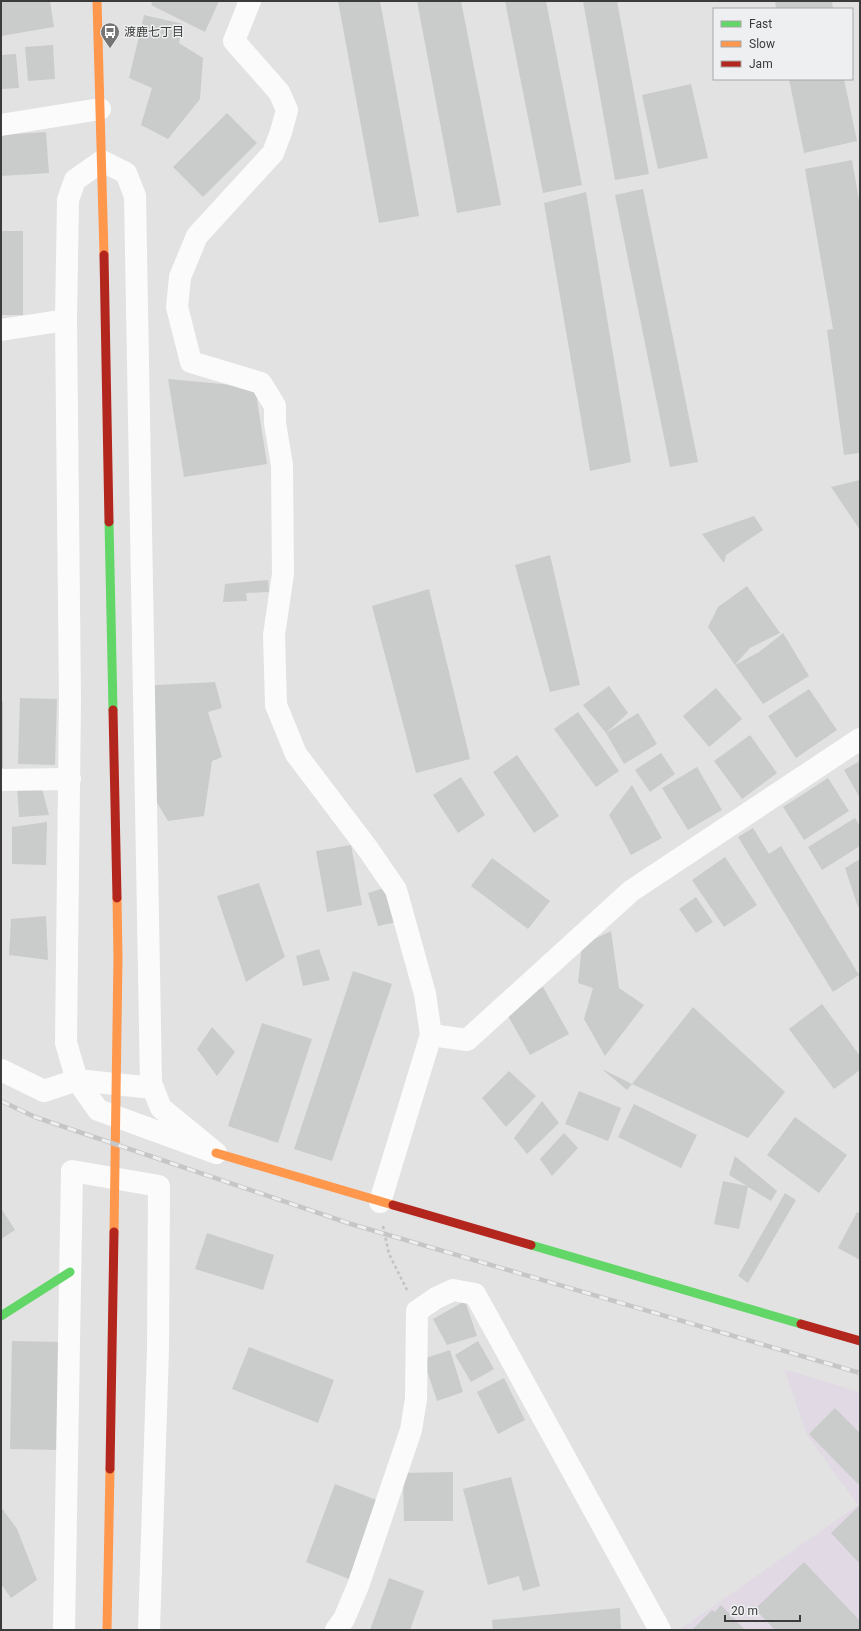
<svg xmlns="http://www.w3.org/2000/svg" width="861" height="1631" font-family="Roboto,'Noto Sans JP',sans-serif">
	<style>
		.education { fill: #e1d9e4 }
		.building { fill: #cacbcb }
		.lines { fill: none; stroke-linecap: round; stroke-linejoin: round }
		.path { stroke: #c1c1c1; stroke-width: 2.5; stroke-dasharray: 3 3; stroke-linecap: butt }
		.street { stroke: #fbfbfb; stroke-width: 22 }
		.fast { stroke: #63d668; stroke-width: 9 }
		.slow { stroke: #ff974d; stroke-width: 9 }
		.jam { stroke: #b3261e; stroke-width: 9 }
		.rail-casing { stroke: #c6c6c6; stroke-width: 4.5 }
		.rail { stroke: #eeeff0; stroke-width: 3; stroke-dasharray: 9; stroke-linecap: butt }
		.labels { text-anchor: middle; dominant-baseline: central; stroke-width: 3; stroke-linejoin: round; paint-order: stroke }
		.poi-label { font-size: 12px; fill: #3b3b3b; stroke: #eeeff0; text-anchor: start }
	</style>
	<rect width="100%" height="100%" fill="#e2e2e2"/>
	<polygon class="education" points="784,1369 860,1392 860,1630 679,1630 858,1505 807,1435"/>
	<g class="building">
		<polygon points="1,1 50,1 54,27 1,36"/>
		<polygon points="153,1 219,1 205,32 151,5"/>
		<polygon points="338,1 380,1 419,216 379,223"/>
		<polygon points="417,1 461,1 501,205 457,213"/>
		<polygon points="505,1 546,1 582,185 543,193"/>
		<polygon points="583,1 617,1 649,174 615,180"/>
		<polygon points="775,1 832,1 833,9 776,9"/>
		<polygon points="144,15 183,24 179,43 203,58 200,99 168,139 141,125 152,88 129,78"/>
		<polygon points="53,45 55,79 28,81 25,47"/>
		<polygon points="16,54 19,88 1,89 1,55"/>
		<polygon points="789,79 844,79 857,141 804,153"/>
		<polygon points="691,84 708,158 658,169 642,95"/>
		<polygon points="227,113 257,143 203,197 173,167"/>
		<polygon points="46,132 49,173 1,176 1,135"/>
		<polygon points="852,160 860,206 860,453 844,455 827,330 833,329 805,169"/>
		<polygon points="643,189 698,462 670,467 615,195"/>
		<polygon points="586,192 631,462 590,471 544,203"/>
		<rect x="1" y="231" width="22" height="84"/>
		<polygon points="168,379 255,387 267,464 184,477"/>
		<polygon points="860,480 860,530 831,487"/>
		<polygon points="754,516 763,530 726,555 724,563 702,534"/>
		<polygon points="550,555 580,685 550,692 515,565"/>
		<polygon points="268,580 269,592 246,593 247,601 223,602 225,584"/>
		<polygon points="747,586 780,633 750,648 735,665 708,627 718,607"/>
		<polygon points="429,589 470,759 416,773 372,606"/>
		<polygon points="783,633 809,676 763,704 735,665 759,652"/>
		<polygon points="215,682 222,708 208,712 222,757 212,761 204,816 168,821 138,771 138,686"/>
		<polygon points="609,686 628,713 606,733 583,705"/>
		<polygon points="716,688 742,719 709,747 683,716"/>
		<polygon points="809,689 837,730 796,758 768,716"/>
		<polygon points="20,698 57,699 55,765 18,764"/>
		<rect x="1" y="701" width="2" height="67"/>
		<polygon points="578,712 619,771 596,787 554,729"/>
		<polygon points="638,713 657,744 624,764 606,733"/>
		<polygon points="750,735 777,773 742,799 714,761"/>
		<polygon points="661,753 675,774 650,792 635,770"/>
		<polygon points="517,755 559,816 534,833 493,772"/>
		<polygon points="860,761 860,798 844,770"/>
		<polygon points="697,767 722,810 688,830 662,788"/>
		<polygon points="461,777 485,815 458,833 433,795"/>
		<polygon points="828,778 849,811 804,840 783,807"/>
		<polygon points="41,785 49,815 19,817 17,786"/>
		<polygon points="632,785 662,838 631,855 609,815"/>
		<polygon points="855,818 860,826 860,846 822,870 808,847"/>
		<polygon points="47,822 46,865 12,864 12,827"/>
		<polygon points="753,828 769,854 781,846 859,975 833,992 738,837"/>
		<polygon points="351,845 362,905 327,912 316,851"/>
		<polygon points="725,857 757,905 724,927 692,880"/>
		<polygon points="492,858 550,901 528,929 471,886"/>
		<polygon points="860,859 860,906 858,907 845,868"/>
		<polygon points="259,883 285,957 246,982 217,896"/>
		<polygon points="384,888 397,922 378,926 368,893"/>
		<polygon points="696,897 713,922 696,933 679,909"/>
		<polygon points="46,916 48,960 9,955 11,919"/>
		<polygon points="611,931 619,988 644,1005 605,1056 584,1019 593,988 578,983 582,945"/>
		<polygon points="319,949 330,980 303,986 296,956"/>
		<polygon points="353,971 392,984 332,1161 294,1149"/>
		<polygon points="543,987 569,1034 530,1055 504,1009"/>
		<polygon points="822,1004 860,1056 860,1070 834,1089 789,1029"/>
		<polygon points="693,1007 785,1092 748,1138 632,1084"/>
		<polygon points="262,1023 312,1039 278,1143 228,1126"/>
		<polygon points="212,1027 235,1052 217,1076 197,1049"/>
		<polygon points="602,1069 632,1084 627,1090"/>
		<polygon points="509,1071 536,1096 506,1127 482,1098"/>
		<polygon points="579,1091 621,1108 608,1141 565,1124"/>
		<polygon points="542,1101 559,1123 527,1154 514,1138"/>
		<polygon points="634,1104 697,1135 681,1168 618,1137"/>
		<polygon points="795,1117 847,1155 819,1193 767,1155"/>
		<polygon points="564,1133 578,1148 552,1176 540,1159"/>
		<polygon points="735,1156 777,1191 771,1201 748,1187 739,1229 714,1224 723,1181 747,1186 729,1175"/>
		<polygon points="785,1193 796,1200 748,1283 738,1276"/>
		<polygon points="1,1208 15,1230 1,1239"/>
		<polygon points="857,1212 860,1214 860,1260 838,1248"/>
		<polygon points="207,1233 274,1255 263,1290 195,1269"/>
		<polygon points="465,1301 477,1336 447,1345 433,1319"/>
		<polygon points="12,1341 62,1342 60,1450 10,1449"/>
		<polygon points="478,1341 494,1369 471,1382 455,1355"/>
		<polygon points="249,1347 334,1380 318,1423 232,1389"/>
		<polygon points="450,1350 463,1392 437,1401 423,1359"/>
		<polygon points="504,1378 525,1420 498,1434 477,1392"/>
		<polygon points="835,1408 860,1433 860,1482 858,1484 809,1434"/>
		<polygon points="453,1472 453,1521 404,1521 403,1473"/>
		<polygon points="511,1477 540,1586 523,1591 519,1576 488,1585 463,1489"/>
		<polygon points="335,1484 379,1501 349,1579 306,1562"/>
		<polygon points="860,1505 860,1564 831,1533"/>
		<polygon points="1,1507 17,1529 37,1580 11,1598 1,1584"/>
		<polygon points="804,1562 860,1621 860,1630 775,1630 755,1609"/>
		<polygon points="389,1578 424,1591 410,1630 370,1630"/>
		<polygon points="721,1605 745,1630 695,1630 693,1629 712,1610 715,1612"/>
		<polygon points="620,1608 621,1630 493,1630 492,1620"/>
	</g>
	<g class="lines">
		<polyline class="path" points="383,1226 389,1254 407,1290"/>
		<g class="street">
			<polyline points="250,1 234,41 279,92 287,110 281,132 273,153 197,236 180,277 177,307 191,362 261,383 275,406 275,423 282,465 283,574 274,635 276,705 296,754 368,849 396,890 425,994 431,1035 380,1202"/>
			<polyline points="1,125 100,109"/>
			<polygon points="102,161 126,173 135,196 151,1083 161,1108 216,1153 98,1110 77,1080 66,1043 70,700 66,320 68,200 75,180"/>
			<polyline points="1,330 66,320"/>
			<polyline points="1,780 70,779"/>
			<polyline points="431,1035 467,1040 631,891 860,739"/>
			<polyline points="1,1070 44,1091 77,1080 153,1088"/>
			<polyline points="64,1630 72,1171 159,1186 158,1349 149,1630"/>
			<polyline points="336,1630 344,1619 358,1586 411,1430 416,1399 417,1311 436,1298 453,1290 475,1294 660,1630"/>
		</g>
		<g class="fast">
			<polyline points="109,522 113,710"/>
			<polyline points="531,1245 801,1324"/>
			<polyline points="1,1316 70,1272"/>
		</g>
		<g class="slow">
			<polyline points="97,1 104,255"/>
			<polyline points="216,1153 393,1205"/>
			<polyline points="114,1232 118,958 117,898"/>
			<polyline points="107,1630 110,1469"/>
		</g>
		<g class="jam">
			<polyline points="104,255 109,522"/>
			<polyline points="113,710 117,898"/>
			<polyline points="393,1205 531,1245"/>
			<polyline points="801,1324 860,1341"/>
			<polyline points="110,1469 114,1232"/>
		</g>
		<g class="rail-casing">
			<polyline id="rail" points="1,1101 35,1117 351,1224 860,1373"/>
		</g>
		<use href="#rail" class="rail"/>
	</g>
	<defs>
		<g id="bus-pin" transform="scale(1)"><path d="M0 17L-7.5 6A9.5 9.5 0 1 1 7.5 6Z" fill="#757575" stroke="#eeeff0"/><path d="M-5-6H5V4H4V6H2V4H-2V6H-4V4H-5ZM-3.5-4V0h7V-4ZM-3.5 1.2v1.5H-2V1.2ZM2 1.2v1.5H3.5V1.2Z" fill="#fff"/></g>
	</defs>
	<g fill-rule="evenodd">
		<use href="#bus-pin" x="110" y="32"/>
	</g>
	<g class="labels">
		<g class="poi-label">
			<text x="124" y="32">渡鹿七丁目</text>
		</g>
	</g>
	<rect width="861" height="1631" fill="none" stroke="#3b3b3b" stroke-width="4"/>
	<rect x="713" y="8" width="140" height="72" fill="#eeeff0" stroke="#a6a7a8"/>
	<rect x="721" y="21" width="20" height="6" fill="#63d668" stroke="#a6a7a8"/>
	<text x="749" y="28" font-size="12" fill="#3b3b3b">Fast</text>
	<rect x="721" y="41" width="20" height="6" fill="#ff974d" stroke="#a6a7a8"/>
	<text x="749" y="48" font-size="12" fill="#3b3b3b">Slow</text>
	<rect x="721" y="61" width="20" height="6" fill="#b3261e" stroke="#a6a7a8"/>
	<text x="749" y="68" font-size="12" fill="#3b3b3b">Jam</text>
	<path d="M725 1615v6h75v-6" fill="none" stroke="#3b3b3b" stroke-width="2"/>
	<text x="731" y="1615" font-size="12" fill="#3b3b3b" stroke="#eeeff0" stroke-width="3" paint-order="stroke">20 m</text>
</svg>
